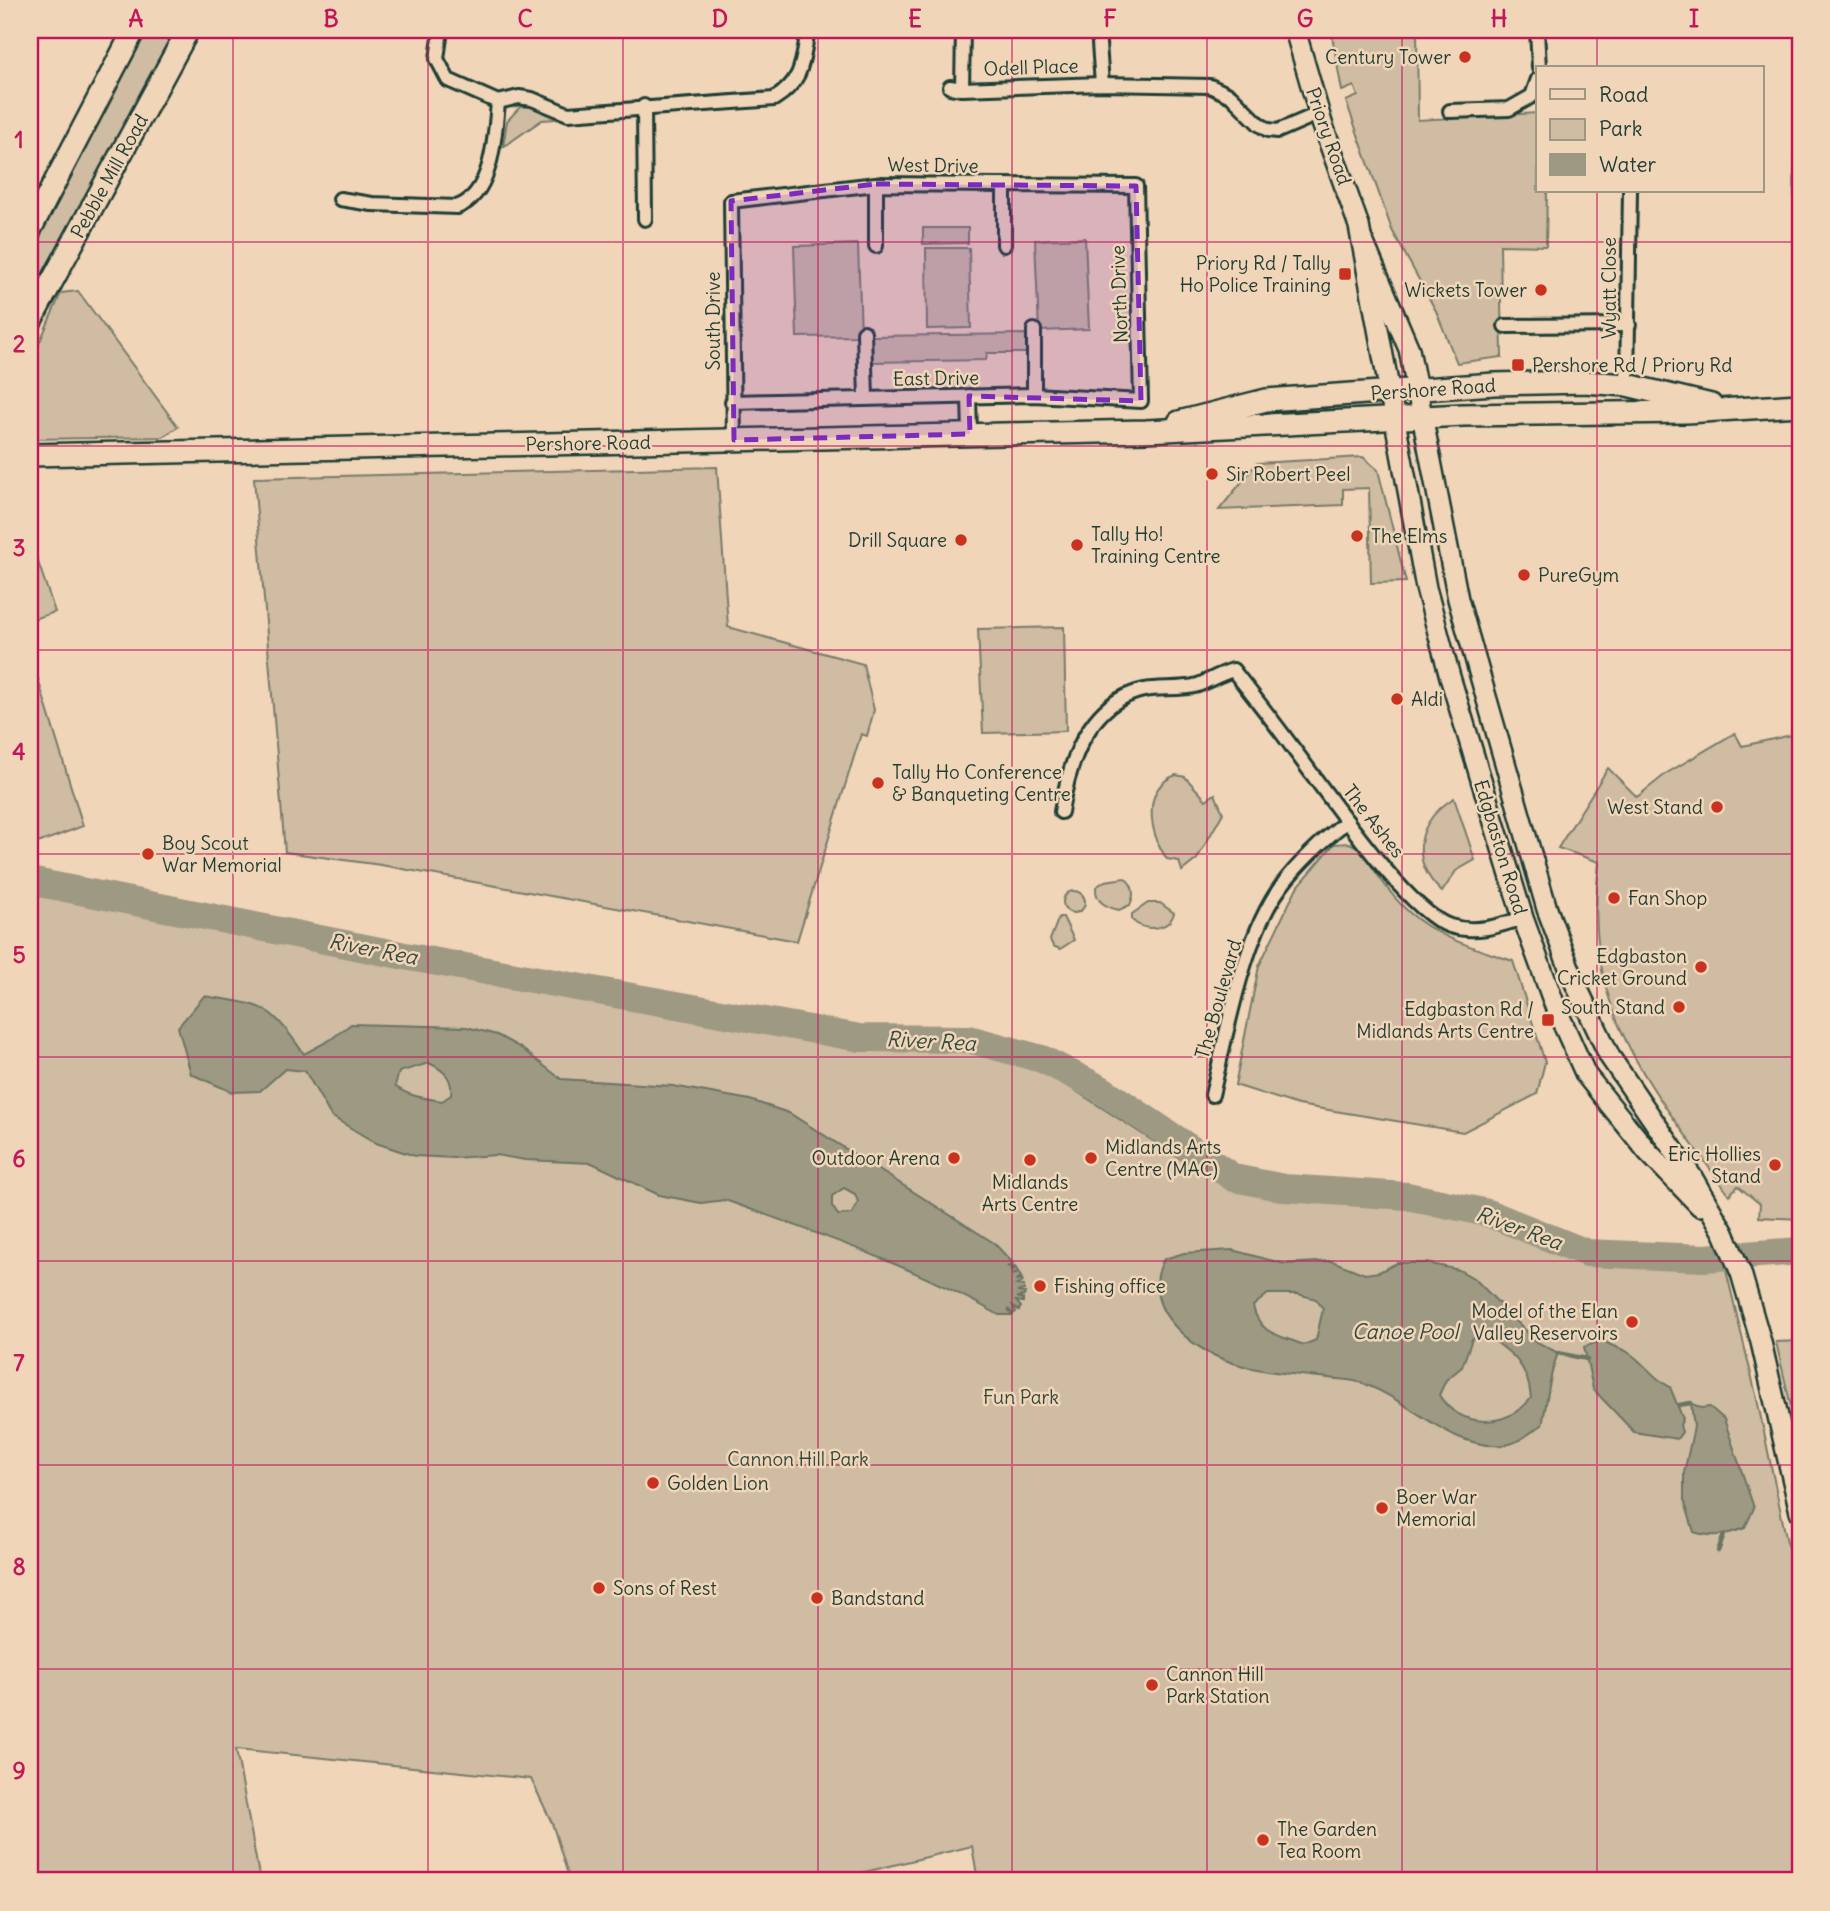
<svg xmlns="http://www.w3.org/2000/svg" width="1830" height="1911" font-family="Delius,sans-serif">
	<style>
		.green { fill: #cfbca2; stroke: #777c6b; stroke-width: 2 }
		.water { fill: #9e9983; stroke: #6b7463; stroke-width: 2; fill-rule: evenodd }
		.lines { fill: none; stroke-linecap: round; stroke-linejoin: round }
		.stream { stroke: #6b7463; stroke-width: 4.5 }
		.river { stroke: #9e9983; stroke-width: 28 }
		.minor-casing { stroke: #1f3d34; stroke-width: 18 }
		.secondary-casing { stroke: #1f3d34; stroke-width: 24 }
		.primary-casing { stroke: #1f3d34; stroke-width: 26 }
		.minor { stroke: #f1d5b8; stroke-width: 12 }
		.secondary { stroke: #f1d5b8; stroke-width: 19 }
		.primary { stroke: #f1d5b8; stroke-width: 21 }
		.marked { fill: #7b2cbf; fill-opacity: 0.2; stroke: #7b2cbf; stroke-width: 5; stroke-dasharray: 14 9; stroke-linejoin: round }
		.grid { fill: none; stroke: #c2185b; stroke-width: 2; stroke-opacity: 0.55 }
		.poi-dot { fill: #c8321e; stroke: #f1d5b8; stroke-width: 2.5 }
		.labels { text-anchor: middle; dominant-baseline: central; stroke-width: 5; stroke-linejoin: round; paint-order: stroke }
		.poi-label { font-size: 19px; fill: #1f3d34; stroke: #f1d5b8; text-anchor: start }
		.street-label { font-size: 19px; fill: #1f3d34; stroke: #f1d5b8 }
		.park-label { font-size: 19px; fill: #314a3f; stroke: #f1d5b8 }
		.water-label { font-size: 21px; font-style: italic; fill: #324b40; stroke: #f1d5b8 }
		.neatline { fill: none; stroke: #c2185b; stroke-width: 2.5 }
		.grid-label { font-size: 23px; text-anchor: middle; font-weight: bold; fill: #c2185b }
	</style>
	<rect width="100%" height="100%" fill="#f1d5b8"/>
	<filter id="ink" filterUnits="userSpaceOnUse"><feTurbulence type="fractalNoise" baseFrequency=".0143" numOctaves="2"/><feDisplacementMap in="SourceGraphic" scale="14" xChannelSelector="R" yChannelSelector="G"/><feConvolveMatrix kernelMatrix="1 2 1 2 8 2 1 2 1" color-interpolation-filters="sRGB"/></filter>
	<g filter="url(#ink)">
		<g class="green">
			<polygon points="144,30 177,30 38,291 30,292 30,243"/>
			<polygon points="1331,30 1417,30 1418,120 1538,113 1538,191 1547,191 1546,246 1500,245 1502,357 1457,363 1436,311 1392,230 1346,101 1358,96 1354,86 1342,91"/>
			<polygon points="531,106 556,119 542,120 503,147 507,121 520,107"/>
			<polygon points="1795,136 1800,136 1800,206 1794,205"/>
			<polygon points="923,228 968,228 968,243 923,244"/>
			<polygon points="1085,238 1089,329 1039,331 1035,240"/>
			<polygon points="858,244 861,336 797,337 794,246"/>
			<polygon points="926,248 969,248 971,328 927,329"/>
			<polygon points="78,291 178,427 162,437 30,439 30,364 61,293"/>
			<polygon points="1027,334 1027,353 987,353 986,360 872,362 872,336"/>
			<polygon points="1363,457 1378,470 1406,582 1371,583 1369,488 1343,489 1343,505 1219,510 1257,463"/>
			<polygon points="717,467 728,627 863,664 874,710 867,736 861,734 797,941 381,865 285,852 254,478"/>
			<polygon points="30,538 55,612 30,620"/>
			<polygon points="1064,627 1066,731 983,733 978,629"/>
			<polygon points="30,653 83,826 30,846"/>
			<path d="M1735,733l7,13 58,-13v486l-41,-2 1,-13 -22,-18 -9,9c-83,-116 -147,-181 -130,-333l-41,-14 50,-80 29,29 30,-24z"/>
			<path d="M1176,775l9,2 21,23 9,-6 8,19 -26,46 -15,12 -3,-10 -12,-2c-18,-25 -26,-71 9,-84z"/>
			<path d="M1454,798l21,62 -19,11 -14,21c-34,-32 -25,-71 12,-94z"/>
			<path d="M1349,843l9,4c16,21 31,48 51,65 28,26 69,37 104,49l32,101 -8,32 -74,38 -165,-27 -63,-20 24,-119 37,-77 38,-45z"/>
			<path d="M1125,878c9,8 10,16 5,27l-11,5c-13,-3 -24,-8 -23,-23l9,-6z"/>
			<circle cx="1074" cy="902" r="11"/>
			<polygon points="30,894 861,1047 974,1050 1039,1067 1181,1159 1251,1189 1323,1194 1484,1219 1588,1261 1725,1266 1757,1399 1800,1604 1800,1860 1790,1870 1768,1881 978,1881 972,1846 828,1881 570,1881 552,1823 531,1779 236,1749 260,1881 30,1881"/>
			<path d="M1148,903h12l14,10c-5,18 -30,19 -42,7v-6z"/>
			<polygon points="1059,917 1063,917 1074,940 1060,949 1053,946 1050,940"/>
			<polygon points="1800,1341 1800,1446 1776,1342"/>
		</g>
		<g class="water">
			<path d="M204,996c61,10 64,6 100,58l26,-14 21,-16 116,3 30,8 24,13 40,31 112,7 77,14 39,13 205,130 19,20 -6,4 8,-1 -5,5 6,-3 2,4 -6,3 7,-2 2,4 -6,4 7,-2 1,3 -6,3 7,1v4l-7,2 8,1 -1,3 -7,1 6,2v3l-7,-1 5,6 -2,3 -6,-4 3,6 -3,2 -5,-5 4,6h-13c-90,-51 -178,-80 -274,-115l-24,3 -42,-8 -67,-32 -67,-3 -29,-5 -42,3 -39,-2 -39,-13 -45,-27 -26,-45 -20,-2 -25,22 -28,1 -41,-18 -13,-47zM429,1063c15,7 24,15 22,32l-9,6c-17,-3 -33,-4 -47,-15l4,-14zM844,1188l11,6 3,8 -6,12 -14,1 -6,-9v-10z"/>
			<path d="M1232,1250l53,14 47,-3 33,13 14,-2 18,-9h30l32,7 16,9 62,63 21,11c-10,24 -10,47 -16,72 -11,7 -25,19 -38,20 -54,5 -92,-44 -140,-61 -11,-5 -25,-4 -36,-6 -59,-7 -115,-7 -156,-55 -16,-19 -20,-41 -8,-64l20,-6zM1268,1294h30l18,5 7,10 -7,31 -12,5c-24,-10 -45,-10 -51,-39zM1485,1334c27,19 43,30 46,64 -23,31 -72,31 -92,-3l7,-15 16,-13 10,-28z"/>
			<path d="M1603,1340c9,8 18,7 26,13 17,11 22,24 41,34l13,32 -3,6 2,7 -5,7 -43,-7 -41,-43 -9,-42z"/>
			<path d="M1691,1403l10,5 9,-1 14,12 30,89 -9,20c-20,7 -31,10 -51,4l-10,-33v-26l10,-46z"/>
		</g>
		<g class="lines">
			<g class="stream">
				<polyline points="1558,1353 1587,1359"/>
				<polyline points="1679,1405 1691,1403"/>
				<polyline points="1718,1551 1724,1535"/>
				<polyline points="1463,1881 1464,1880"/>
			</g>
			<polyline class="river" points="30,881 410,957 860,1038 969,1039 1042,1059 1101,1089 1234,1178 1284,1188 1407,1196 1488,1213 1587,1253 1704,1258 1800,1251"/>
			<g class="minor-casing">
				<g id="minor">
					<path d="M441,30l-4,29 11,21 50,22 21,-5 13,2 36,15 206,-15c30,-19 28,-37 34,-69"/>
					<polyline points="1098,30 1102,84"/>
					<polyline points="1537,30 1539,68"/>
					<polyline points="950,87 962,89 1102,84 1210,86 1231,96 1259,124 1268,130 1278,131 1320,113"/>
					<polyline points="962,89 963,30"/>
					<polyline points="644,106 645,219"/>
					<polyline points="1450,111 1509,109 1532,96 1538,79"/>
					<polyline points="876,184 876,246"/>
					<path d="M340,199l32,5 85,3c36,-13 38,-72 41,-105"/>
					<polyline points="1004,245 1004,185"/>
					<polyline points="1505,326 1629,325"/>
					<polyline points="1034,330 1034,395"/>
					<polyline points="864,332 866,398"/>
					<polyline points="1627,385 1630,191"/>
					<polyline points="969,396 970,434"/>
					<polyline points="732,402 1034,395 1141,401 1136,186 876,184 731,201 734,440"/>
					<path d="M1061,812c8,-50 27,-110 83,-122 17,-3 37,0 54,-5 12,-5 22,-11 35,-15 21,27 42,53 62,81 29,38 112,161 155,175 25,8 49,0 73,-8"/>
					<path d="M1212,1095c15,-62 31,-158 70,-210 19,-25 40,-44 65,-64"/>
					<polyline points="504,1881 505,1881"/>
				</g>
			</g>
			<g class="secondary-casing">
				<g id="secondary">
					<polyline points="1295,30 1322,123 1359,226 1426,588 1450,677 1523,918 1555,1006 1586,1075 1648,1152 1700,1206"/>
					<polyline points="1363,241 1409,349 1458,599 1547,909 1575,983 1610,1057 1692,1177 1724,1233 1741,1273 1761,1342 1800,1512"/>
				</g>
			</g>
			<g class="primary-casing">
				<g id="primary">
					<polyline points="30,230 134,30"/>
					<polyline points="30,322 188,30"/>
					<polyline points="1179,422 1266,400 1494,384 1584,382 1627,385 1711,405"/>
					<polyline points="30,455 1146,431 1463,415 1686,412 1800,405"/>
				</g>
			</g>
			<use href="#minor" class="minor"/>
			<use href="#secondary" class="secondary"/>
			<use href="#primary" class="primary"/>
		</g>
	</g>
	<path class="marked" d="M876,184l260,2 5,215 -172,-5 1,38 -236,6 -3,-239z"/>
	<path class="grid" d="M233,30v1851M428,30v1851M623,30v1851M818,30v1851M1012,30v1851M1207,30v1851M1402,30v1851M1597,30v38M1597,191v1690M30,242h1770M30,446h1770M30,650h1770M30,854h1770M30,1057h1770M30,1261h1770M30,1465h1770M30,1669h1770"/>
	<g class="poi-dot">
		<circle cx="1465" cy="57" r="7"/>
		<rect x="1338" y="267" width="14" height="14" rx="3.5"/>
		<circle cx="1541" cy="290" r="7"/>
		<rect x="1511" y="358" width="14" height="14" rx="3.5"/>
		<circle cx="1212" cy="474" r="7"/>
		<circle cx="1357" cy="536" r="7"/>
		<circle cx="961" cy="540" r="7"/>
		<circle cx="1077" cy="545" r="7"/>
		<circle cx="1524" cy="575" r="7"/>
		<circle cx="1397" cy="699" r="7"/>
		<circle cx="878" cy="783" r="7"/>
		<circle cx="1717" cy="807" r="7"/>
		<circle cx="148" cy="854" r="7"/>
		<circle cx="1614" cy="898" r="7"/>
		<circle cx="1701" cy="967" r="7"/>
		<circle cx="1679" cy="1007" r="7"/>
		<rect x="1541" y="1013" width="14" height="14" rx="3.5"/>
		<circle cx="954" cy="1158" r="7"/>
		<circle cx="1091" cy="1158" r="7"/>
		<circle cx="1030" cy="1160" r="7"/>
		<circle cx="1775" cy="1165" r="7"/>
		<circle cx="1040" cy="1286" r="7"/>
		<circle cx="1632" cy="1322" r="7"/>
		<circle cx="653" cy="1483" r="7"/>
		<circle cx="1382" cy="1508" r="7"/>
		<circle cx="599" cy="1588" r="7"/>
		<circle cx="817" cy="1598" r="7"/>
		<circle cx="1152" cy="1685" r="7"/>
		<circle cx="1263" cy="1840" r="7"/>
	</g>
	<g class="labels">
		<g class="poi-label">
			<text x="1451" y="57" text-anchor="end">Century Tower</text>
			<text x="1331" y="263" text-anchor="end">Priory Rd / Tally<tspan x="1331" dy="22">Ho Police Training</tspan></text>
			<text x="1527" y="290" text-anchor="end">Wickets Tower</text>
			<text x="1532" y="365">Pershore Rd / Priory Rd</text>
			<text x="1226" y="474">Sir Robert Peel</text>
			<text x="1091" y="534">Tally Ho!<tspan x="1091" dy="22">Training Centre</tspan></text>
			<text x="1371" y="536">The Elms</text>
			<text x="947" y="540" text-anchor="end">Drill Square</text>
			<text x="1538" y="575">PureGym</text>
			<text x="1411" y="699">Aldi</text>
			<text x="892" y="772">Tally Ho Conference<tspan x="892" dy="22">&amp; Banqueting Centre</tspan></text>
			<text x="1703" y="807" text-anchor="end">West Stand</text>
			<text x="162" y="843">Boy Scout<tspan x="162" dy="22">War Memorial</tspan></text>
			<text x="1628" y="898">Fan Shop</text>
			<text x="1687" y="956" text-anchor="end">Edgbaston<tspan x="1687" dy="22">Cricket Ground</tspan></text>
			<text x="1665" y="1007" text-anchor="end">South Stand</text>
			<text x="1534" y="1009" text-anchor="end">Edgbaston Rd /<tspan x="1534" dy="22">Midlands Arts Centre</tspan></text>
			<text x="1105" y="1147">Midlands Arts<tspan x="1105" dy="22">Centre (MAC)</tspan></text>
			<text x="1761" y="1154" text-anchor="end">Eric Hollies<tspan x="1761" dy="22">Stand</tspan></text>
			<text x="940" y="1158" text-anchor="end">Outdoor Arena</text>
			<text x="1030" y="1182" text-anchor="middle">Midlands<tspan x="1030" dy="22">Arts Centre</tspan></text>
			<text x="1054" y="1286">Fishing office</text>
			<text x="1618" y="1311" text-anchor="end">Model of the Elan<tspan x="1618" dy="22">Valley Reservoirs</tspan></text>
			<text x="667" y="1483">Golden Lion</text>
			<text x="1396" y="1497">Boer War<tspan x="1396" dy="22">Memorial</tspan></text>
			<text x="613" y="1588">Sons of Rest</text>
			<text x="831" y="1598">Bandstand</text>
			<text x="1166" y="1674">Cannon Hill<tspan x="1166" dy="22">Park Station</tspan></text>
			<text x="1277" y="1829">The Garden<tspan x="1277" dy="22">Tea Room</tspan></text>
		</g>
		<g class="street-label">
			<text transform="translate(1031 67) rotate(-2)">Odell Place</text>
			<text transform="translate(1329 136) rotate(71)">Priory Road</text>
			<text transform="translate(933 165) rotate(1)">West Drive</text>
			<text transform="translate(109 176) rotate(-61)">Pebble Mill Road</text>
			<text transform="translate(1609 288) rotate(-90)">Wyatt Close</text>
			<text transform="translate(1119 294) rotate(-92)">North Drive</text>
			<text transform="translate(713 321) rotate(-90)">South Drive</text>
			<text transform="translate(936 378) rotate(-1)">East Drive</text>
			<text transform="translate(1433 389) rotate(-4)">Pershore Road</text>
			<text transform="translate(588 443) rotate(-1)">Pershore Road</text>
			<text transform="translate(1374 821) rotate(52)">The Ashes</text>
			<text transform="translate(1501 847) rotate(73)">Edgbaston Road</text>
			<text transform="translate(1218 999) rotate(-74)">The Boulevard</text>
		</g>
		<g class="park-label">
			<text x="1021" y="1397">Fun Park</text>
			<text x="798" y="1459">Cannon Hill Park</text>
		</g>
		<g class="water-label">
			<text transform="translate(373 949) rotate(11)">River Rea</text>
			<text transform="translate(931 1041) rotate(3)">River Rea</text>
			<text transform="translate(1519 1228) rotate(20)">River Rea</text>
			<text x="1405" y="1331">Canoe Pool</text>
		</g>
	</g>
	<rect width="1830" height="1911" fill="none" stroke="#f1d5b8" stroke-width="77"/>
	<rect x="1536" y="66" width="228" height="126" fill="#f1d5b8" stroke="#9d9883" stroke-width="2"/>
	<rect x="1550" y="89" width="35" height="10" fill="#f1d5b8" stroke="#9d9883" stroke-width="2"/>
	<text x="1599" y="102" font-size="21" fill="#1f3d34">Road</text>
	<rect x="1550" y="119" width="35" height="21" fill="#cfbca2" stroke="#9d9883" stroke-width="2"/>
	<text x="1599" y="136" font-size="21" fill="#1f3d34">Park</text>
	<rect x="1550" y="154" width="35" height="21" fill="#9e9983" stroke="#9d9883" stroke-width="2"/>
	<text x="1599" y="172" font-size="21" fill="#1f3d34">Water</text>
	<rect x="38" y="38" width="1754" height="1834" class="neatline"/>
	<g class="grid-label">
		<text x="136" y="27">A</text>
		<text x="331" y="27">B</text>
		<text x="525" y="27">C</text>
		<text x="720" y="27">D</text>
		<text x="915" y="27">E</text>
		<text x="1110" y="27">F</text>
		<text x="1305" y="27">G</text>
		<text x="1499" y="27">H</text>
		<text x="1694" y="27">I</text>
		<text x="19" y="148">1</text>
		<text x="19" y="352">2</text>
		<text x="19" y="556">3</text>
		<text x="19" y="760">4</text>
		<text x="19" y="963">5</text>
		<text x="19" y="1167">6</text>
		<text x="19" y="1371">7</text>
		<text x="19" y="1575">8</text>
		<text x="19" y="1779">9</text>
	</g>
</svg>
